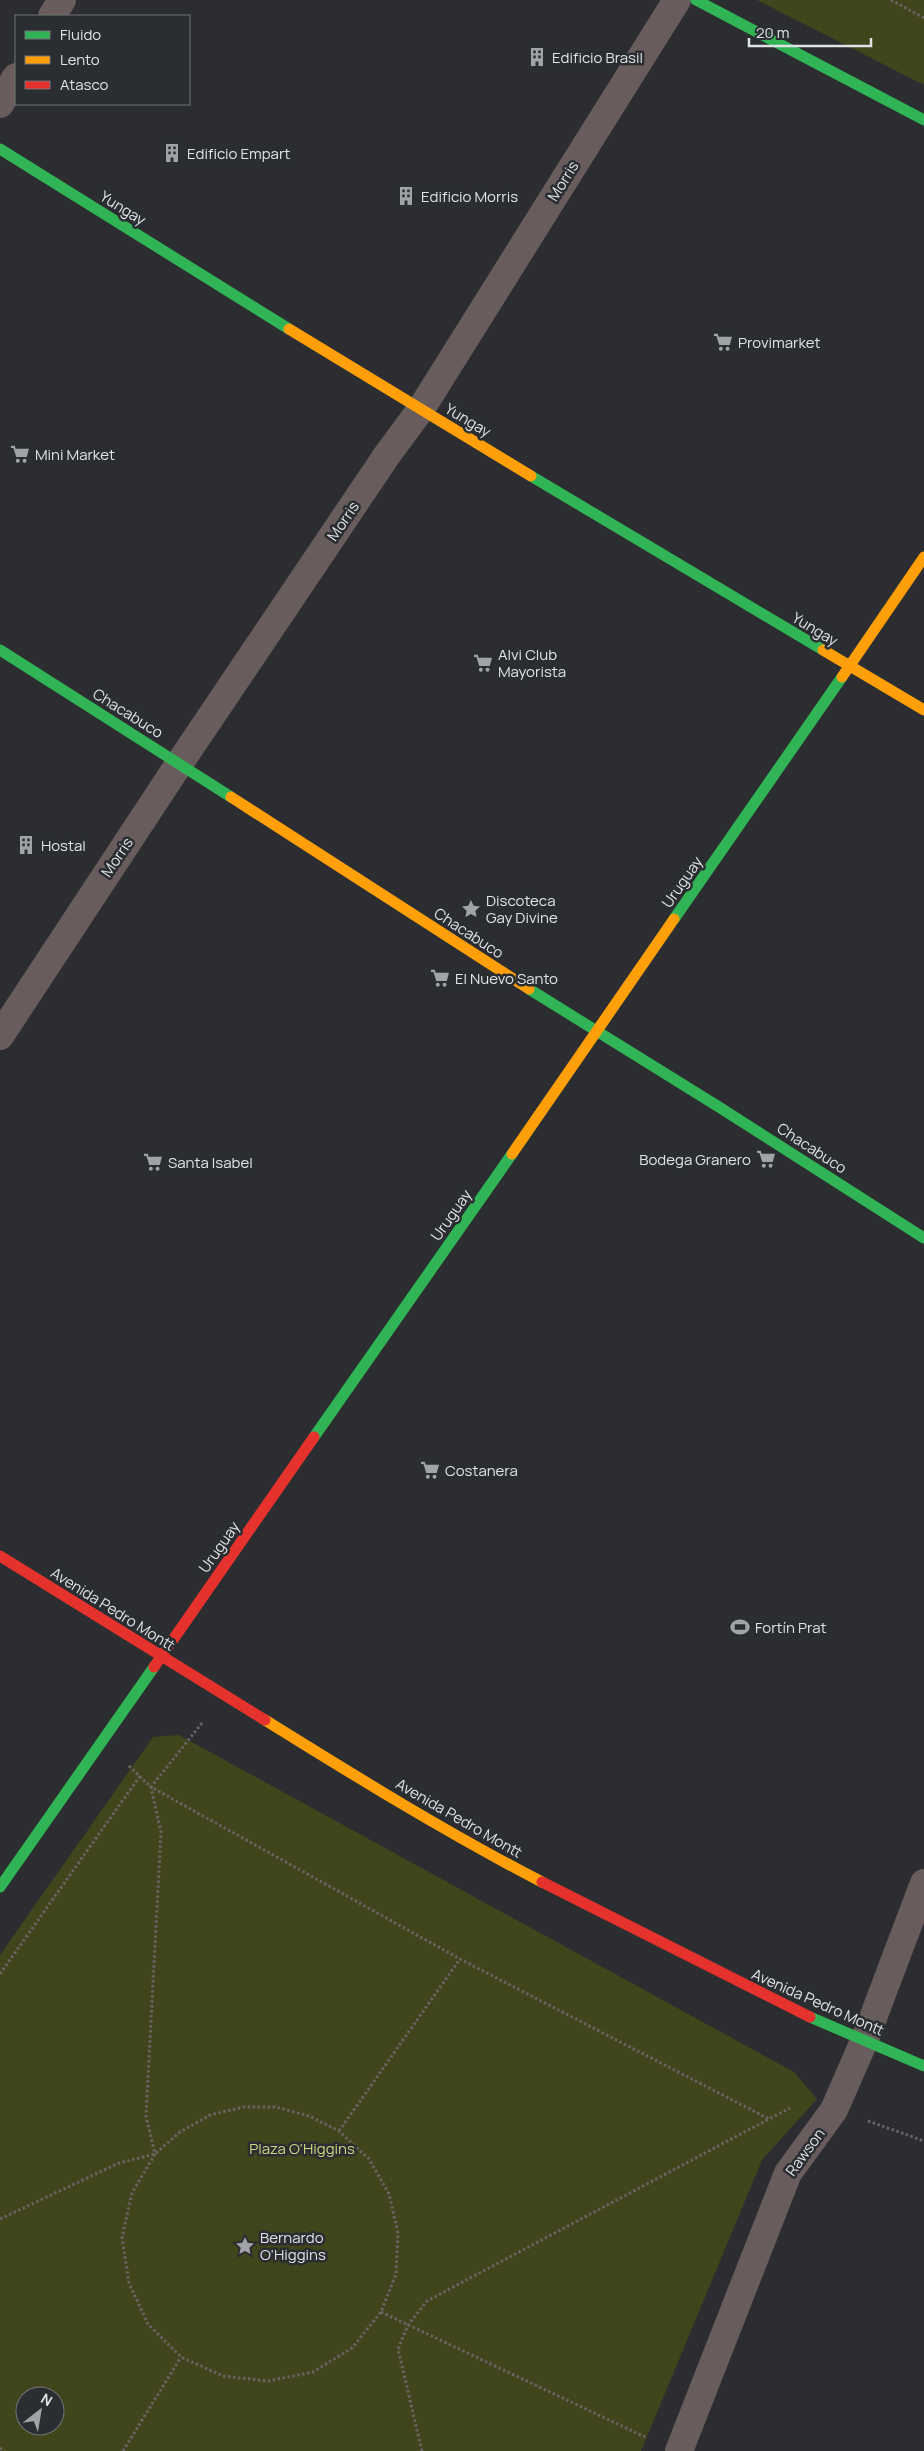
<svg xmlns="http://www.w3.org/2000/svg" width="924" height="2451" font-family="Manrope,sans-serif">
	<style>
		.green { fill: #41451c; fill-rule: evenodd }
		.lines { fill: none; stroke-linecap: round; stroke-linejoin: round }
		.path { stroke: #6a6263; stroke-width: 3; stroke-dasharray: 2.5 2.5; stroke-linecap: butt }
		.street { stroke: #695c5d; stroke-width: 28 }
		.fast { stroke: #30b455; stroke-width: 11 }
		.slow { stroke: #ff9f0a; stroke-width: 11 }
		.jam { stroke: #e5322d; stroke-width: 11 }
		.labels { text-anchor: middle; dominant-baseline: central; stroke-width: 5; stroke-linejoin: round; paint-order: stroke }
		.poi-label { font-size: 15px; fill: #e0e3e5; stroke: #2a2d31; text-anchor: start }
		.street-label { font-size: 15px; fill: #e0e3e5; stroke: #2a2d31 }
		.park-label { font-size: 15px; fill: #ced780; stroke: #2a2d31 }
	</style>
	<rect width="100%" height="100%" fill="#2b2d30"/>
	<g class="green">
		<polygon points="757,0 924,0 924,85"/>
		<path d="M179,1735l615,337 23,27 -55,61 -121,291h-641v-496l153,-218zM25,2396h30v30h-30z"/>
	</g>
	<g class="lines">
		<g class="path">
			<polyline points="891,0 924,18"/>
			<polyline points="202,1723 151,1787 460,1959 769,2119 790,2108"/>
			<polyline points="0,1974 140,1776"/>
			<polyline points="868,2121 924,2141"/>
			<polyline points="339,2131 460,1959"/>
			<polyline points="0,2219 119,2163 155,2154 180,2132 210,2115 243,2107 276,2107 309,2116 339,2131 369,2159 389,2194 398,2233 396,2274 381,2312 352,2348 313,2372 268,2381 223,2376 181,2357 148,2324 129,2283 122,2238 132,2193 155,2154 146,2116 161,1832 151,1787 128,1765"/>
			<polyline points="381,2312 645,2437"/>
			<polyline points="0,2448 5,2451"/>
			<polyline points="123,2451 181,2357"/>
			<polyline points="422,2451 398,2349 408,2325 427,2301 769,2119"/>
		</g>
		<g class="street">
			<polyline points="52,16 62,0"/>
			<polyline points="0,104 16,77"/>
			<polyline points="0,1036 179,764 387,455 421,409 677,0"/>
			<polyline points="679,2451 788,2173 834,2110 865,2039 924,1883"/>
		</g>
		<g class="fast">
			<polyline points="696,0 924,120"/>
			<polyline points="0,149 289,329"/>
			<polyline points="531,476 823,650"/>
			<polyline points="0,650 231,797"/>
			<polyline points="674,919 842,677"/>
			<polyline points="529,989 719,1107 924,1238"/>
			<polyline points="314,1437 512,1154"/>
			<polyline points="0,1887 154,1667"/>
			<polyline points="810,2017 924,2066"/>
		</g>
		<g class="slow">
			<polyline points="289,329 531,476"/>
			<polyline points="823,650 924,710"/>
			<polyline points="842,677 924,557"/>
			<polyline points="231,797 529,989"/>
			<polyline points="512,1154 674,919"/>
			<path d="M265,1720c90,56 182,113 277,162"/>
		</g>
		<g class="jam">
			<polyline points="0,1556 265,1720"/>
			<polyline points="154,1667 314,1437"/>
			<polyline points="542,1882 810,2017"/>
		</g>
	</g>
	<defs>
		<g id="building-bare" transform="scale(1.5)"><path d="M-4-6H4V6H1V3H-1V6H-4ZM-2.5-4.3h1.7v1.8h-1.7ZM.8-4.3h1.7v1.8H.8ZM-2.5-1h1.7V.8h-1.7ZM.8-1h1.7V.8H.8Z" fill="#a1a3a6" stroke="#2a2d31" stroke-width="2.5" paint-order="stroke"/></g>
		<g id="supermarket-bare" transform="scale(1.5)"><path d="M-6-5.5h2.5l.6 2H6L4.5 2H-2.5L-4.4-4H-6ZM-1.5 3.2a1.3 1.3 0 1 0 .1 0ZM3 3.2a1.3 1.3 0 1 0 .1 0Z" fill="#a1a3a6" stroke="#2a2d31" stroke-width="2.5" paint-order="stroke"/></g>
		<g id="sight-bare" transform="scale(1.5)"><path d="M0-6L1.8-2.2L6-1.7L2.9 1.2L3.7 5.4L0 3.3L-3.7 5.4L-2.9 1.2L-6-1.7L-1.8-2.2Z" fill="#a1a3a6" stroke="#2a2d31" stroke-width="2.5" paint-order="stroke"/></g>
		<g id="stadium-bare" transform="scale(1.5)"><path d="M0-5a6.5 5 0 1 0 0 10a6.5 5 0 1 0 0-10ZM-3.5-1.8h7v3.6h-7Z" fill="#a1a3a6" stroke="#2a2d31" stroke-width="2.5" paint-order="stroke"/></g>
	</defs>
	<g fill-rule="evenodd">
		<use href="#building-bare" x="537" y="57"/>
		<use href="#building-bare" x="172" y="153"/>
		<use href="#building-bare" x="406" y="196"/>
		<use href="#supermarket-bare" x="723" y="342"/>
		<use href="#supermarket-bare" x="20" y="454"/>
		<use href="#supermarket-bare" x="483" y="663"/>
		<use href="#building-bare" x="26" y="845"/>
		<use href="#sight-bare" x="471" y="909"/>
		<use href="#supermarket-bare" x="440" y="978"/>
		<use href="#supermarket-bare" x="766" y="1159"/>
		<use href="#supermarket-bare" x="153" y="1162"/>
		<use href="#supermarket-bare" x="430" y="1470"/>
		<use href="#stadium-bare" x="740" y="1627"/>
		<use href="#sight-bare" x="245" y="2246"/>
	</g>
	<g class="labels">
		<g class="poi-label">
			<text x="552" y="57">Edificio Brasil</text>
			<text x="187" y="153">Edificio Empart</text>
			<text x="421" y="196">Edificio Morris</text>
			<text x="738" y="342">Provimarket</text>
			<text x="35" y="454">Mini Market</text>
			<text x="498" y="654">Alvi Club<tspan x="498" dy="17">Mayorista</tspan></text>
			<text x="41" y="845">Hostal</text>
			<text x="486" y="900">Discoteca<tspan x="486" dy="17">Gay Divine</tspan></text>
			<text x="455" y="978">El Nuevo Santo</text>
			<text x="751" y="1159" text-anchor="end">Bodega Granero</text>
			<text x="168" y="1162">Santa Isabel</text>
			<text x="445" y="1470">Costanera</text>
			<text x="755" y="1627">Fortín Prat</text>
			<text x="260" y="2237">Bernardo<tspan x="260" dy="17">O'Higgins</tspan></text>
		</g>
		<g class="street-label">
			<text transform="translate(563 181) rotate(-58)">Morris</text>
			<text transform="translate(123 208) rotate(32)">Yungay</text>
			<text transform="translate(468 420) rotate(31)">Yungay</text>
			<text transform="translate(343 521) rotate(-56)">Morris</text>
			<text transform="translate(815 629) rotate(31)">Yungay</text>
			<text transform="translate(128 713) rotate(32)">Chacabuco</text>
			<text transform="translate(117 857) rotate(-56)">Morris</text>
			<text transform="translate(682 882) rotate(-55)">Uruguay</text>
			<text transform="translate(469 933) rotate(33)">Chacabuco</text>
			<text transform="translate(812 1148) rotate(33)">Chacabuco</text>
			<text transform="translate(451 1215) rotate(-55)">Uruguay</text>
			<text transform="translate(219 1547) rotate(-55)">Uruguay</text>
			<text transform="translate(113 1609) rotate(32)">Avenida Pedro Montt</text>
			<text transform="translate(459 1818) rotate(30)">Avenida Pedro Montt</text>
			<text transform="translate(818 2002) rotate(24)">Avenida Pedro Montt</text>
			<text transform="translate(805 2152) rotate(-54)">Rawson</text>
		</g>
		<g class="park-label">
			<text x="302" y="2148">Plaza O'Higgins</text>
		</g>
	</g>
	<rect x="15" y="15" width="175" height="90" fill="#2a2d31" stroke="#737679"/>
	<rect x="25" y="31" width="25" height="8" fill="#30b455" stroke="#737679"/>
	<text x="60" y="40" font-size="15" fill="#e0e3e5">Fluido</text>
	<rect x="25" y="56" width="25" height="8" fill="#ff9f0a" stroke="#737679"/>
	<text x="60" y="65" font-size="15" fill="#e0e3e5">Lento</text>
	<rect x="25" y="81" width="25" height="8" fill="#e5322d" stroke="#737679"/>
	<text x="60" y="90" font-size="15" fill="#e0e3e5">Atasco</text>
	<g transform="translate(40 2411) rotate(31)"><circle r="24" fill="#2a2d31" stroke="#737679"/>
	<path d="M0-4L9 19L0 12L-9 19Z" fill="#a1a3a6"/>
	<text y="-8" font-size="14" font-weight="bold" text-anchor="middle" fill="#e0e3e5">N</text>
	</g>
	<path d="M749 38v8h122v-8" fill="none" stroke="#e0e3e5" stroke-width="2.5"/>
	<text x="756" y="38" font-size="15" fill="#e0e3e5" stroke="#2a2d31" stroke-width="4" paint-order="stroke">20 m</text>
</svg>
